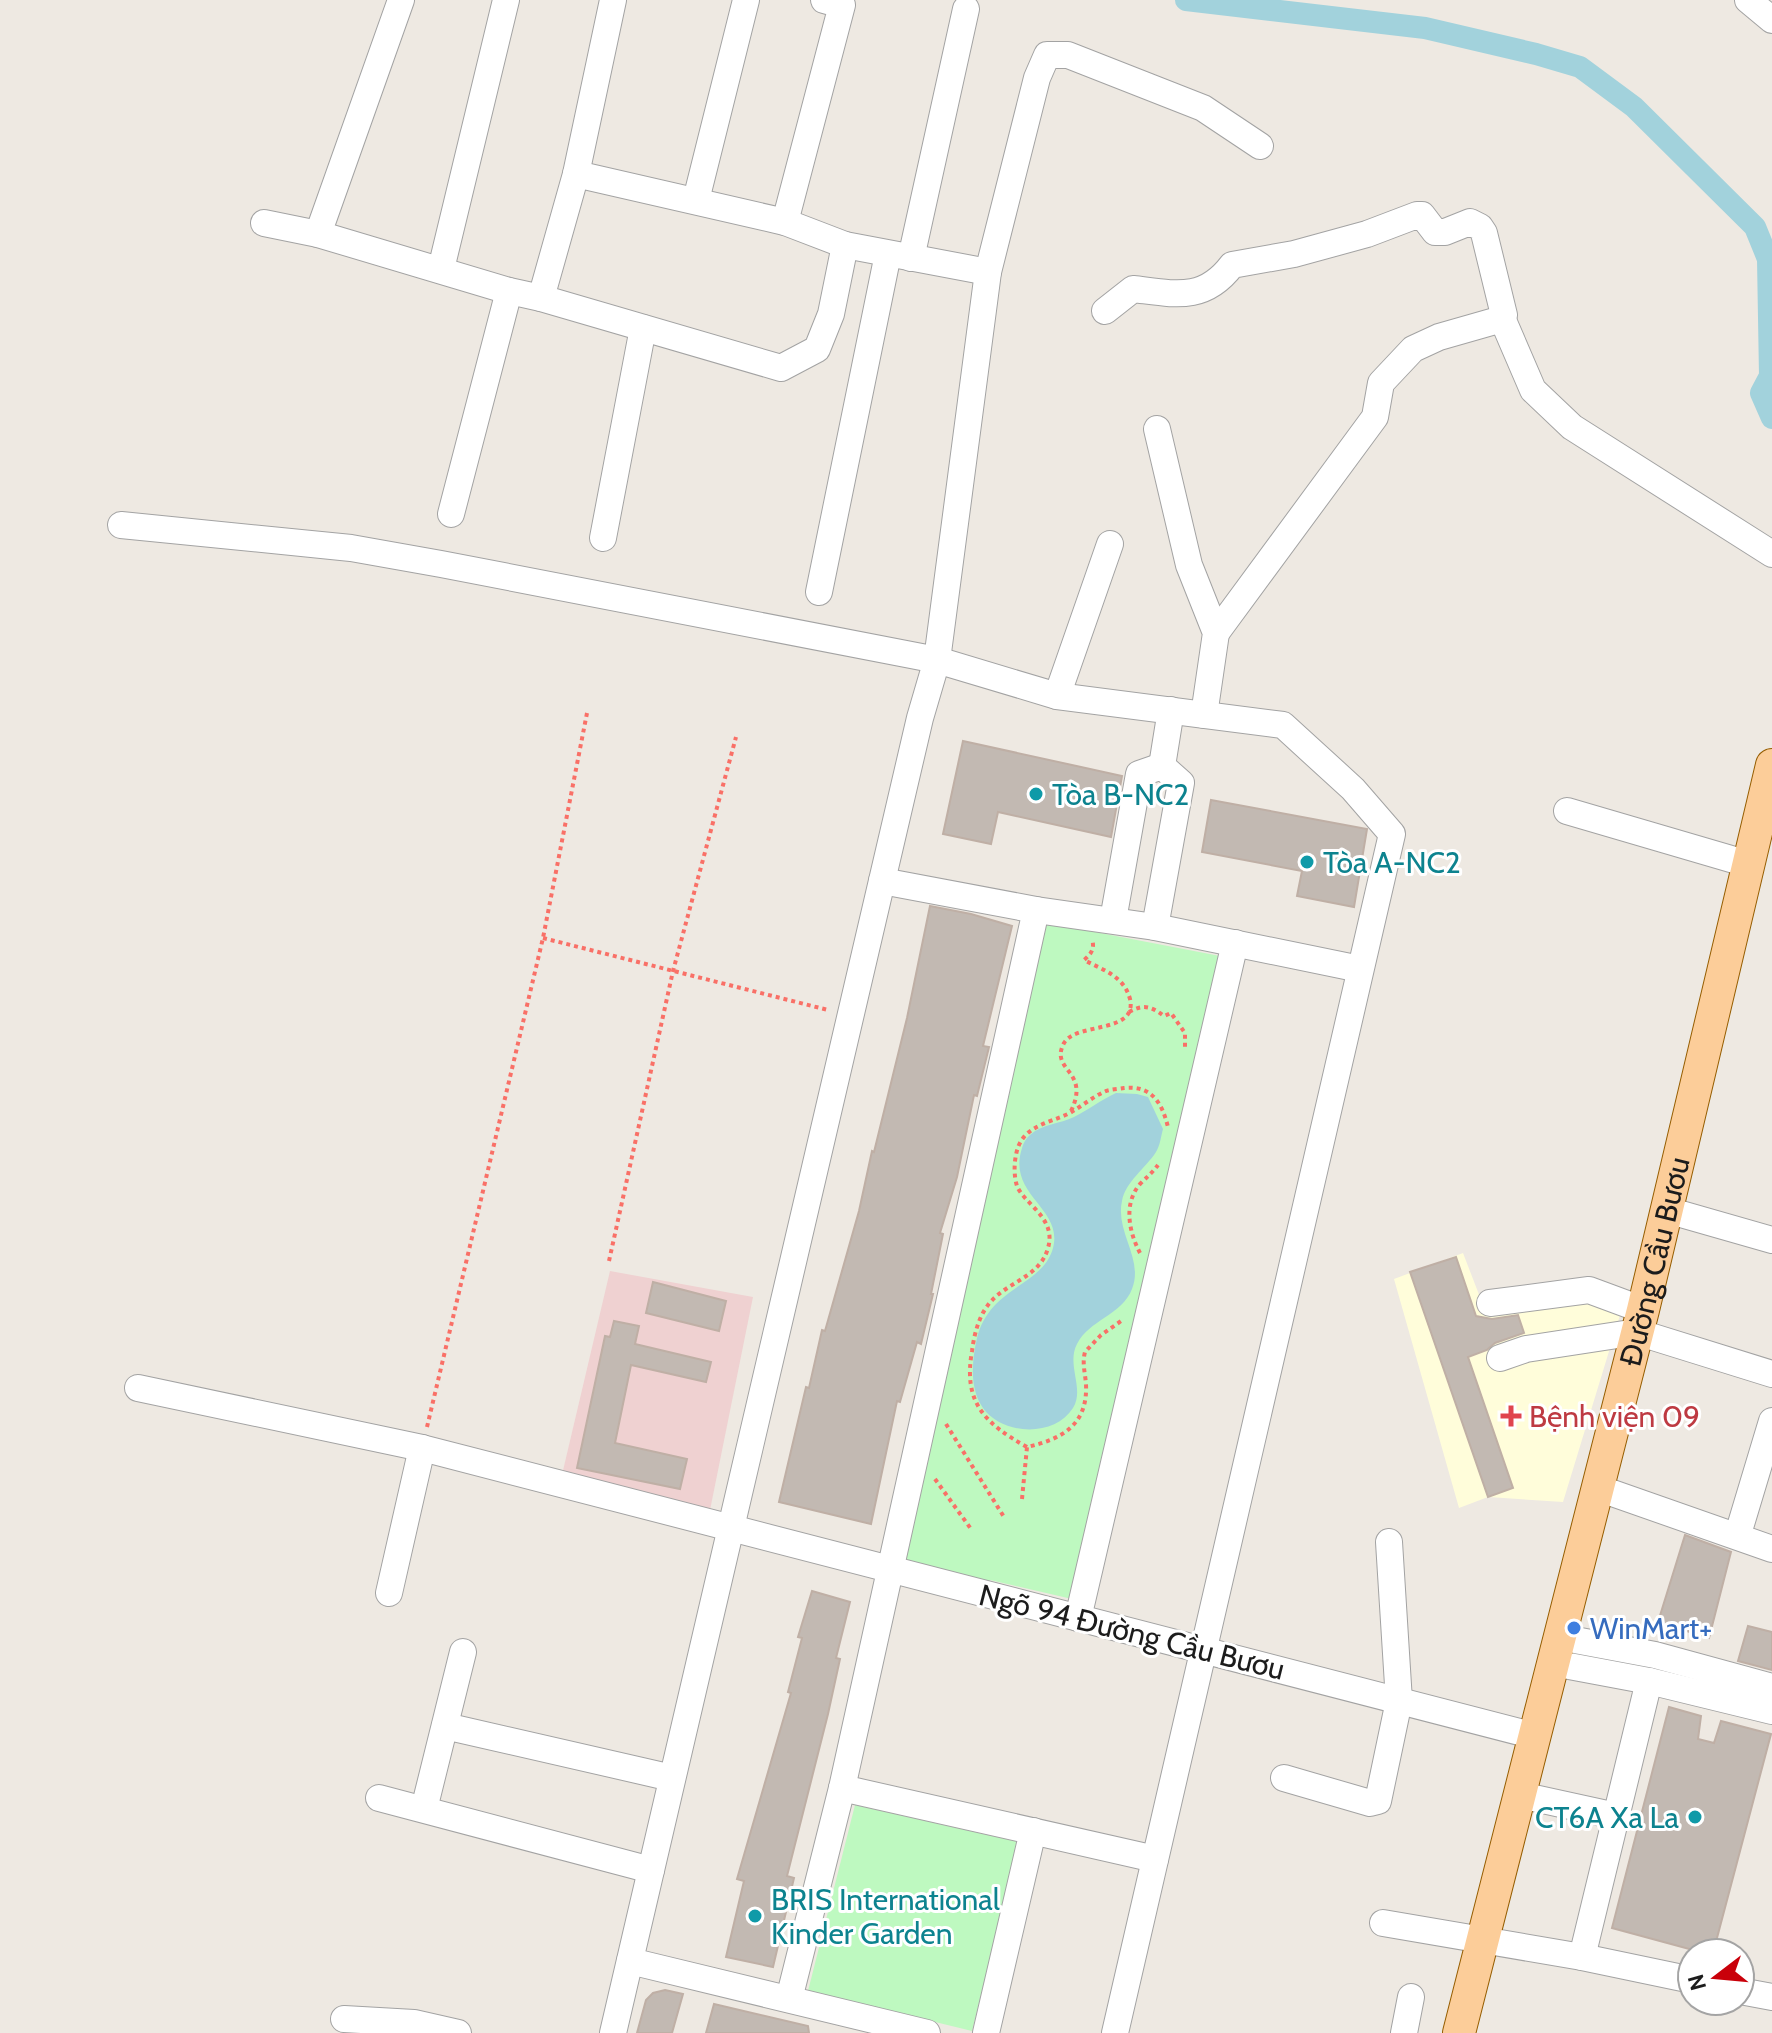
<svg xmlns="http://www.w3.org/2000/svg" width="1772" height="2033" font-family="Cabin,sans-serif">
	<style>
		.commercial { fill: #efd1d1 }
		.education { fill: #fffdda }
		.park { fill: #bef9c0 }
		.water { fill: #a2d2dc }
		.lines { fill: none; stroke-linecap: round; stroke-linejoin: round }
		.canal { stroke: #a2d2dc; stroke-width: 22 }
		.building { fill: #c2b9b2; stroke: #bfafa5; stroke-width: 2 }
		.minor-casing { stroke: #a3a3a3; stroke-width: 28 }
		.major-casing { stroke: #955d00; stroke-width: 34 }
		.path { stroke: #f97067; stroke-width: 4; stroke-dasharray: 4 4; stroke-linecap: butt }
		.minor { stroke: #fff; stroke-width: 26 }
		.major { stroke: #fccd99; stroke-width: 32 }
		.culture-dot { fill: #0f9aa8; stroke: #fff; stroke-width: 3 }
		.health-dot { fill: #e0444e; stroke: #fff; stroke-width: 3 }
		.shop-dot { fill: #3f7fe0; stroke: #fff; stroke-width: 3 }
		.labels { text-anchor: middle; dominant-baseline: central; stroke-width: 6; stroke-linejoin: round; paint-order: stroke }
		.culture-label { font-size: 30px; fill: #0d838f; stroke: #fff; text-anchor: start }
		.street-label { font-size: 30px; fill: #1c1c1c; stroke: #fff }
		.health-label { font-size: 30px; fill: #be3a42; stroke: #fff; text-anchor: start }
		.shop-label { font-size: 30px; fill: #366cbe; stroke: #fff; text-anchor: start }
	</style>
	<rect width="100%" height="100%" fill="#eee9e2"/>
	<polygon class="commercial" points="610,1271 753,1297 709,1515 561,1479"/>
	<polygon class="education" points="1463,1253 1483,1305 1586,1297 1621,1312 1563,1502 1488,1497 1459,1508 1394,1279"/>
	<g class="park">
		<polygon points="1043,922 1220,956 1072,1599 990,1580 986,1588 963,1574 902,1560"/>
		<polygon points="855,1805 1019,1842 972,2031 808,1991"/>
	</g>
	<path class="water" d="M1116,1093l21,1 11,3 15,32c-2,7 -3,17 -7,23 -11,17 -30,29 -34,49 -7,31 22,58 10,88 -10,26 -43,31 -55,55 -11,21 8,45 -4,64 -19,30 -71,27 -90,0 -14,-20 -11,-48 -6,-70 13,-52 66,-52 76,-90 10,-38 -40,-51 -33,-92 2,-8 3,-15 10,-21 12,-11 30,-11 44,-18 14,-7 27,-17 42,-24z"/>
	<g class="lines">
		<polyline class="canal" points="1186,0 1425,28 1536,54 1580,67 1634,107 1755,227 1768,259 1770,376 1761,393 1772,418"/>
	</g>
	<g class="building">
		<polygon points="963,741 1122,776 1111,837 998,812 991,844 943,834"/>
		<polygon points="1211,800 1367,829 1354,907 1297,896 1302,871 1202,852"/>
		<polygon points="930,906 971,914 1012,926 983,1046 989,1047 977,1096 974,1095 957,1177 940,1233 943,1234 931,1294 933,1294 921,1344 917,1342 900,1402 897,1401 871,1524 779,1502 806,1387 809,1388 822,1330 825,1331 859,1211 872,1151 874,1152 907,1018"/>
		<polygon points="1456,1257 1476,1316 1492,1319 1518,1315 1524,1333 1495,1343 1487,1350 1468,1357 1513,1488 1488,1497 1410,1272"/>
		<polygon points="653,1282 726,1301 719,1331 646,1313"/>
		<polygon points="614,1321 639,1326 635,1344 711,1362 706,1382 631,1365 615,1443 687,1459 680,1489 577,1468 605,1336 610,1337"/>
		<polygon points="1685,1535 1731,1552 1709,1638 1658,1622"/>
		<polygon points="812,1591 850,1602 836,1658 840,1659 828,1714 787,1876 794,1878 773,1967 726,1957 744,1881 737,1879 791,1693 788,1692 802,1638 798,1637"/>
		<polygon points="1748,1626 1772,1632 1772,1670 1738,1661"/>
		<polygon points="1669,1707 1701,1716 1698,1739 1714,1743 1721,1721 1771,1734 1713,1953 1704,1953 1612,1928"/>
		<polygon points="665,1990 683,1994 672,2033 637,2033 646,2000 653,1993"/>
		<polygon points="714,2004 808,2026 809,2033 706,2033"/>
	</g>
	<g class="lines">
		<g class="minor-casing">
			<g id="minor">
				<polyline points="1748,0 1772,20"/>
				<polyline points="576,174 785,222 845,245 988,272"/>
				<polyline points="696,200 746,0"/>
				<polyline points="785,222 842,5 824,0"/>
				<polyline points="264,223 318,234 509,291 541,298 781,368 817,349 831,314 845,245"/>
				<polyline points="318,234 401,0"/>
				<polyline points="911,258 966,9"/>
				<polyline points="441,269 506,0"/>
				<polyline points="541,298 576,174 613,0"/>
				<path d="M1105,311l28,-22c42,5 71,13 99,-24l62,-11 73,-20 50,-19h5l13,17h10l25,-10 10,5 4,6 20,82 -9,6 -56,16 -26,12 -32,34 -6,34 -159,216"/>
				<polyline points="1502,318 1533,390 1572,427 1772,554"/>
				<polyline points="1157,429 1189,565 1216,633 1204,715"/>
				<polyline points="451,514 509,291"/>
				<polyline points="121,525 351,548 441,564 937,660 1057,696 1283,725 1353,789 1392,834 1115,2033"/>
				<polyline points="603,538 643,328"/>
				<polyline points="819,592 888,254"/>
				<polyline points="1057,696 1110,544"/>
				<polyline points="1162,766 1171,710"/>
				<polyline points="1567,811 1748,864"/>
				<polyline points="882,881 1036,910 1155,927 1360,969"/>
				<polyline points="1113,920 1139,774 1162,766 1181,783 1155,927"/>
				<polyline points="1667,1210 1772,1240"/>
				<polyline points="1490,1303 1589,1290 1643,1310"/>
				<polyline points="1500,1358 1526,1349 1637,1332 1772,1374"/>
				<polyline points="138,1388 422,1448 1535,1736"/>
				<polyline points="1598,1488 1772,1549"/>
				<polyline points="1741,1524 1772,1421"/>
				<polyline points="389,1593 422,1448"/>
				<polyline points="1078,1618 1235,943"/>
				<polyline points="1559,1637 1655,1655 1772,1687"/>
				<polyline points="1553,1663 1649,1681 1582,1957"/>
				<polyline points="1649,1681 1772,1711"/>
				<polyline points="445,1726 672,1778"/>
				<polyline points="1284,1778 1370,1803 1378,1801 1399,1701 1389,1542"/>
				<polyline points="842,1788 1155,1859"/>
				<polyline points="1520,1795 1616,1816"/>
				<polyline points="379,1798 651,1870"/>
				<polyline points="424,1809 463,1652"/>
				<polyline points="1383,1923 1582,1957 1692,1980"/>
				<polyline points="630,1961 927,2033"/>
				<polyline points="1740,1991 1772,1997"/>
				<polyline points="789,1999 842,1788 1036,910"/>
				<polyline points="344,2019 414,2023 458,2033"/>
				<polyline points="613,2033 920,718 937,660 988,272 1037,78 1047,55 1068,55 1203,108 1260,146"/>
				<polyline points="986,2033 1033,1831"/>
				<polyline points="1404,2033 1411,1997"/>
			</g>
		</g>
		<g class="major-casing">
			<g id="major">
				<path id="s1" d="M1459,2033l184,-723 129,-545"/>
			</g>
		</g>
		<g class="path">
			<polyline points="543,938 828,1010"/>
			<path d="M1129,1012c14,-8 22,-6 35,4l7,-3 14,20v14"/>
			<path d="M1071,1111c20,-41 -22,-40 -7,-68 12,-21 74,-9 66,-44 -6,-23 -27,-29 -46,-39 7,-6 11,-11 8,-21"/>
			<path d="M1140,1253c-11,-21 -17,-49 0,-69 7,-7 12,-11 18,-19"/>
			<polyline points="609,1261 673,971 736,737"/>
			<polyline points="946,1424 1004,1517"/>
			<polyline points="427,1427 543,938 587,713"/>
			<path d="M1027,1447c-43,-24 -64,-45 -55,-96 2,-15 6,-33 16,-46 17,-23 52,-27 60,-57 9,-30 -24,-44 -31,-62 -3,-9 -3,-22 -1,-31 5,-29 31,-31 54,-42 12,-7 24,-17 36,-22 6,-2 13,-2 18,-3 28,-3 38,15 44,39"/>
			<polyline points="935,1479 971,1529"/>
			<path d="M1022,1499l5,-52c35,-8 61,-22 59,-63 -1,-12 -4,-21 -1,-32l16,-17 23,-16"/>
		</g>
		<use href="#minor" class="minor"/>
		<use href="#major" class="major"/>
	</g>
	<g class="culture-dot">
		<circle cx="1036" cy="794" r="8"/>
		<circle cx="1307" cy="862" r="8"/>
		<circle cx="1695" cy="1817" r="8"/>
		<circle cx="755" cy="1916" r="8"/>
	</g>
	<path class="health-dot" d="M1507 1404h8v8h8v8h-8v8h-8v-8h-8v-8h8z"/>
	<circle class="shop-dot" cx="1574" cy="1628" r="8"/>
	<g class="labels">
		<g class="culture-label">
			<text x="1052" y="794">Tòa B-NC2</text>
			<text x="1323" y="862">Tòa A-NC2</text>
			<text x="1679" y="1817" text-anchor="end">CT6A Xa La</text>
			<text x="771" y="1899">BRIS International<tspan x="771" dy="34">Kinder Garden</tspan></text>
		</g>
		<g class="street-label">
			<text stroke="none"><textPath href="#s1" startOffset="796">Đường Cầu Bươu</textPath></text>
			<text transform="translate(1132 1632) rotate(14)">Ngõ 94 Đường Cầu Bươu</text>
		</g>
		<g class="health-label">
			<text x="1529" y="1416">Bệnh viện 09</text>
		</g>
		<g class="shop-label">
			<text x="1590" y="1628">WinMart+</text>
		</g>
	</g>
	<g transform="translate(1716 1977) rotate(254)"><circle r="38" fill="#ffffff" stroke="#a4a4a4" stroke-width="2"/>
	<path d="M0-6L14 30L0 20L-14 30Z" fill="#c9000a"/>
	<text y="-12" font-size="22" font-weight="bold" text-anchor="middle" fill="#1c1c1c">N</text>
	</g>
</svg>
